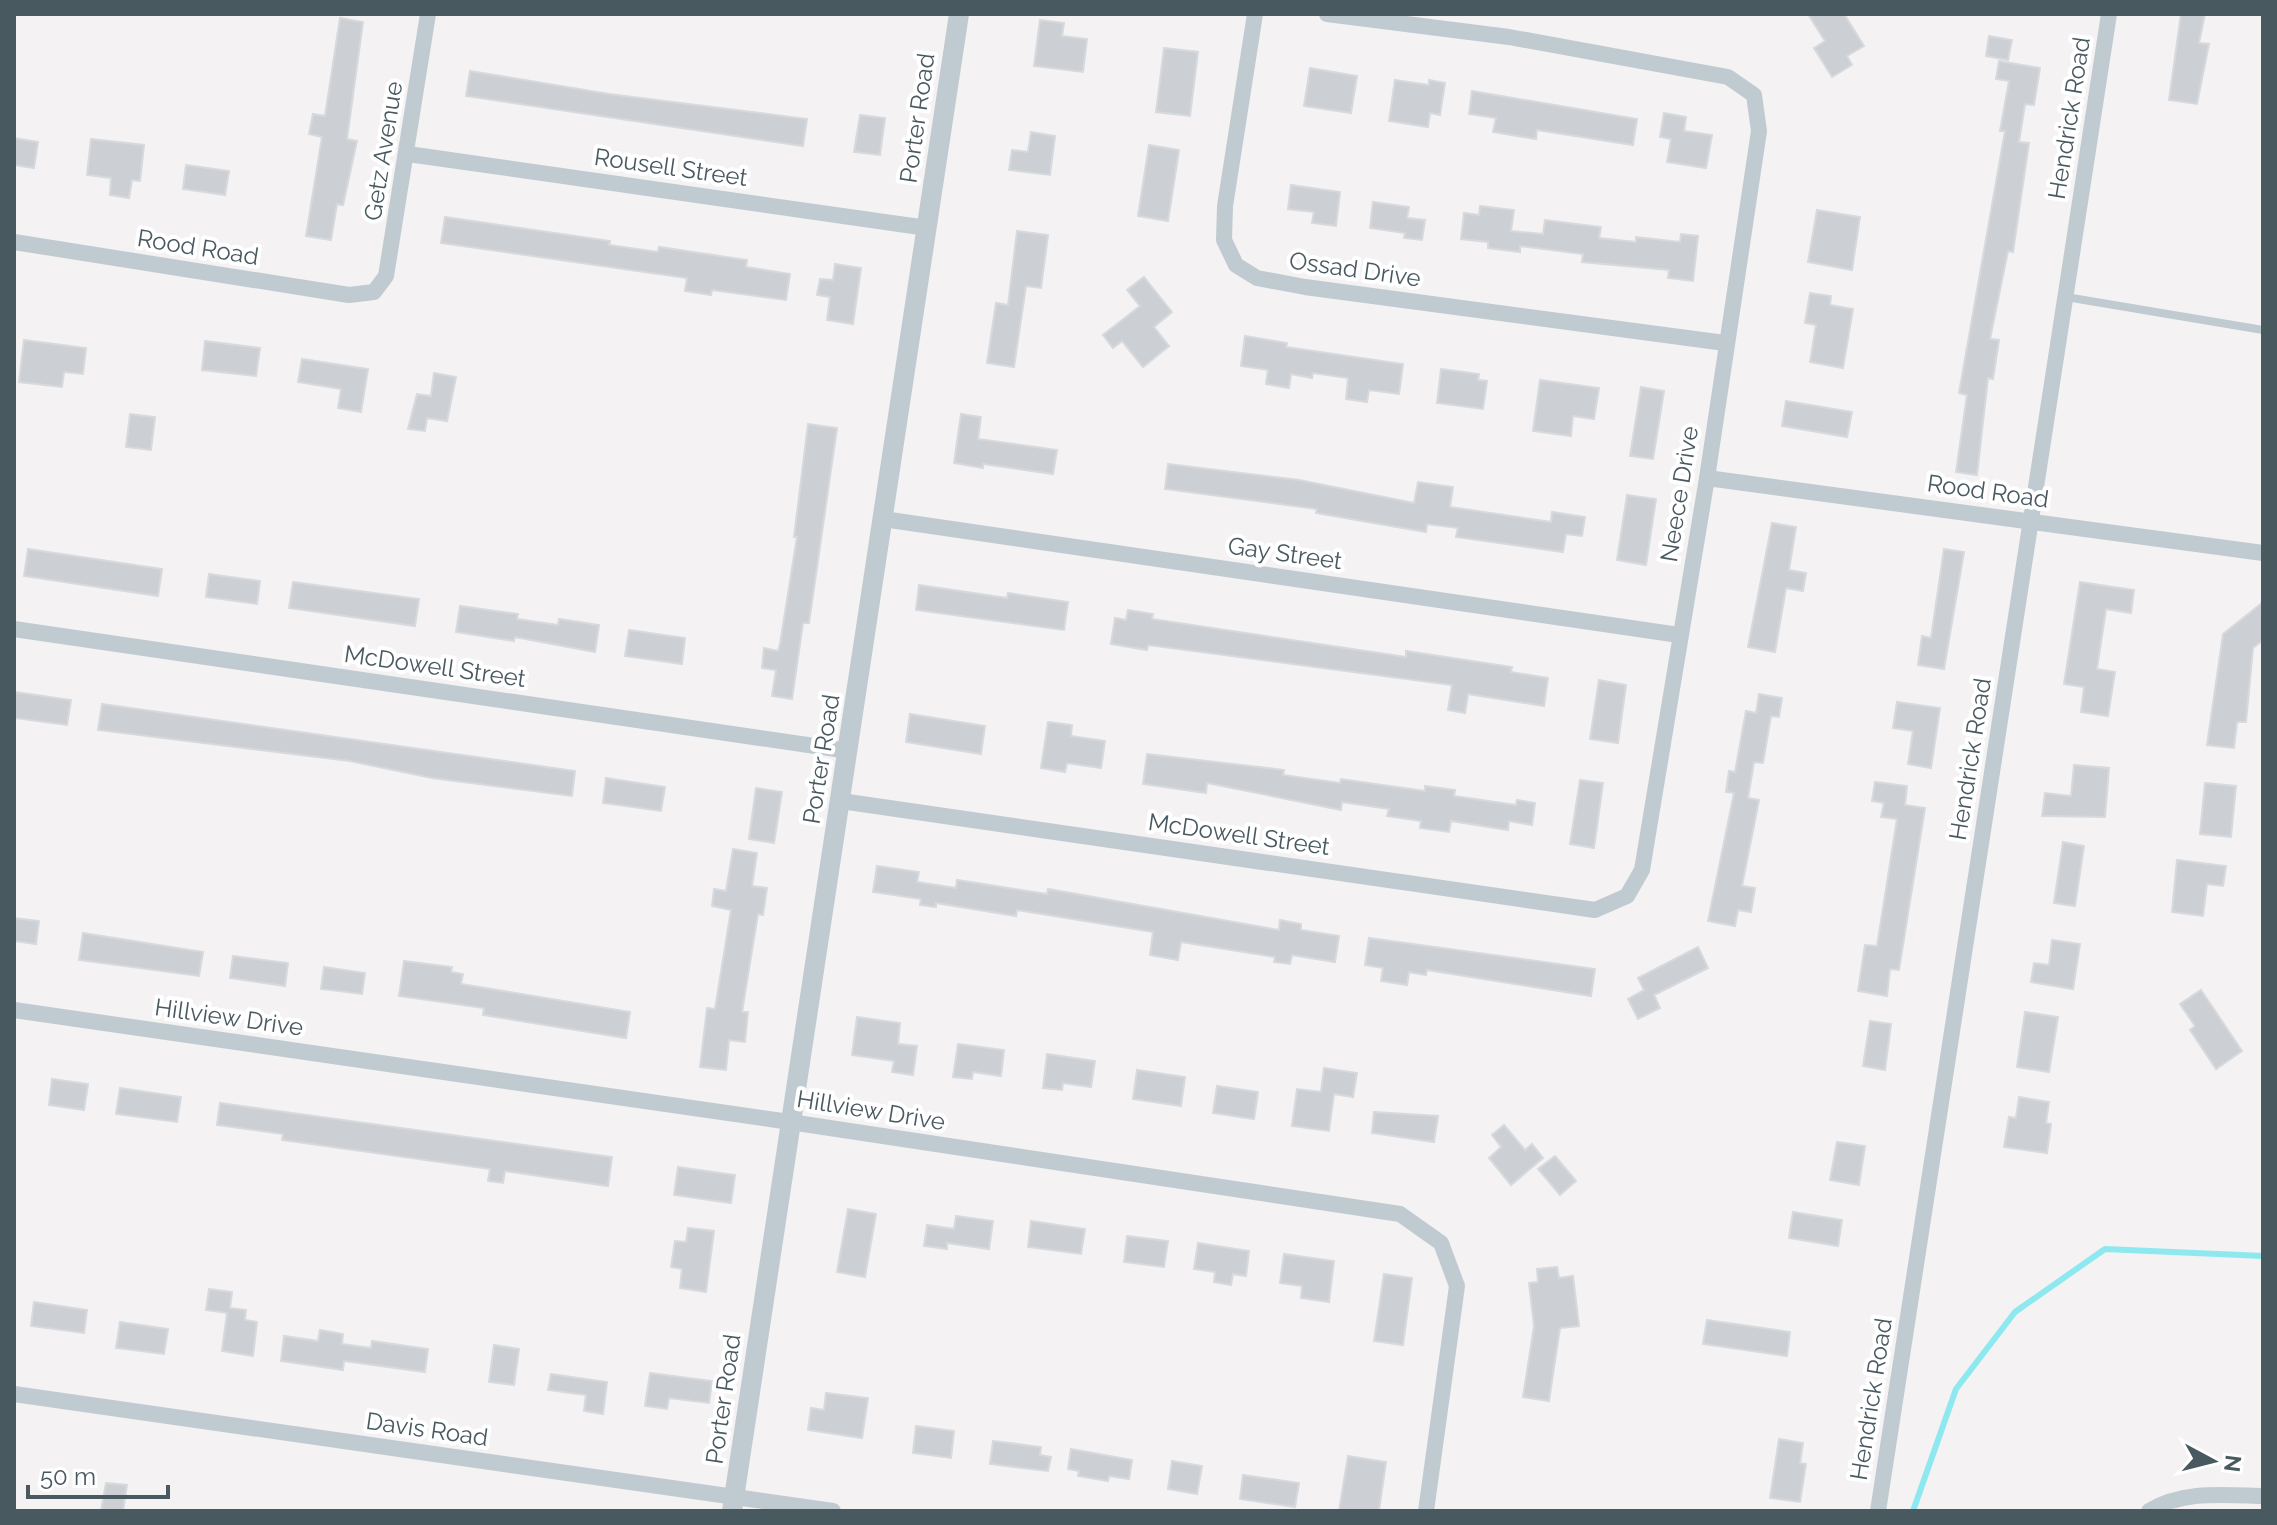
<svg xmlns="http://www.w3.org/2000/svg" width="2277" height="1525" font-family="Raleway,sans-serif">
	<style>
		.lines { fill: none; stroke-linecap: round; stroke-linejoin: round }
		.stream { stroke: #8de9ef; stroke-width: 6 }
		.building { fill: #ccd0d4; stroke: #d6d9dd; stroke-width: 2 }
		.service { stroke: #c0cbd1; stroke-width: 8 }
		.minor { stroke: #c0cbd1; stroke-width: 16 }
		.tertiary { stroke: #c0cbd1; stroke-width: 20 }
		.labels { text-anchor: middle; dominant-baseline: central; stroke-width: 8; stroke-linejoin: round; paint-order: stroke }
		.street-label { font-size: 24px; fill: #495960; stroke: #fff }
	</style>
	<rect width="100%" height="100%" fill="#f4f2f2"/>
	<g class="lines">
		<polyline class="stream" points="1913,1511 1956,1389 2015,1312 2105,1249 2263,1256"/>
	</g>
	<g class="building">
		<polygon points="1808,14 1844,14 1864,46 1847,56 1852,65 1832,77 1814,48 1825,41"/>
		<polygon points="2181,14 2205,14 2199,43 2209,44 2197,104 2169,100"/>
		<polygon points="340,18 363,22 347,139 357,141 343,205 337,204 331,240 306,236 322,137 309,134 313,114 325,116"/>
		<polygon points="1040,20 1064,23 1062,36 1087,39 1083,72 1034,66"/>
		<polygon points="1989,36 2012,40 2008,60 1986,56"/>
		<polygon points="1164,48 1198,52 1190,116 1156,112"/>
		<polygon points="1999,61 2040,68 2034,105 2025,104 2019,142 2029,143 2013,252 2008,251 1990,339 1999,340 1993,379 1988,378 1977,475 1956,472 1967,395 1959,393 2005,131 2000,131 2009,81 1996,79"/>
		<polygon points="1310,68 1357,76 1351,113 1304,106"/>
		<polygon points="470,71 609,94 807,119 803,146 466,96"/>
		<polygon points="1395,80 1429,85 1429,80 1445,83 1440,115 1430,113 1428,127 1389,121"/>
		<polygon points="1472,91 1637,119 1633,145 1537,130 1536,139 1493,132 1496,118 1469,114"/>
		<polygon points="1664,113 1686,117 1684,131 1712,135 1706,168 1667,162 1671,139 1660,137"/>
		<polygon points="860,115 885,118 880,155 854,152"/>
		<polygon points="1031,132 1055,136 1050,175 1009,170 1012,150 1028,152"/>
		<polygon points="14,138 38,142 34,168 14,165"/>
		<polygon points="91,139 144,145 140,181 132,180 129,198 110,195 111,178 87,175"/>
		<polygon points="1149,145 1179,150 1168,221 1138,216"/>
		<polygon points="186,165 229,171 225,195 183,189"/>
		<polygon points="1291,185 1340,192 1336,226 1312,223 1314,212 1288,209"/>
		<polygon points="1373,202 1409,207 1407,218 1425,220 1422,240 1404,238 1405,233 1370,228"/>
		<polygon points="1480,206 1514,210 1511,231 1543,234 1545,220 1601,227 1599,238 1636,242 1636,237 1680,242 1681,234 1698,236 1693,281 1668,278 1669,270 1582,262 1583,254 1520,246 1520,252 1488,248 1488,242 1461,239 1464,213 1479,215"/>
		<polygon points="1817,210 1860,217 1852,270 1808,262"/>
		<polygon points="445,217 610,241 609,245 658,252 659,247 747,260 746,267 790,274 786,300 712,290 711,295 685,291 687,278 441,243"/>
		<polygon points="1017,231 1048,235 1041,288 1026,286 1014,367 987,363 996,303 1008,305"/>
		<polygon points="835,264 861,268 853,324 827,320 830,297 817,295 820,279 833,280"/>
		<polygon points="1144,277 1172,312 1154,327 1169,346 1143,367 1122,341 1113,348 1103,335 1140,306 1127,290"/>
		<polygon points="1810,293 1831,296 1830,305 1853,309 1843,368 1810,362 1816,325 1805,323"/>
		<polygon points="1245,336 1287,343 1286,347 1403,364 1399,394 1369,390 1367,402 1346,399 1348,378 1313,373 1312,378 1291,374 1289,388 1266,384 1268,370 1241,366"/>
		<polygon points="24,340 86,348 83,374 64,372 62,387 19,382"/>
		<polygon points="205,341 260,348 256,376 202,370"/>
		<polygon points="302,359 368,369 361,412 338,408 341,389 298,382"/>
		<polygon points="1441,369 1479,374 1478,380 1487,381 1483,409 1437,403"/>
		<polygon points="434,373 456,377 447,421 427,418 425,431 408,429 417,394 431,396"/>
		<polygon points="1540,380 1599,388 1594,419 1573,416 1571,436 1533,431"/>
		<polygon points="1641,387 1664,391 1653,459 1630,456"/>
		<polygon points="1786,401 1852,412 1847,437 1782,426"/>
		<polygon points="130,414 155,417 151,450 126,447"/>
		<polygon points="961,414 981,417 978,439 1057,450 1053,474 983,464 983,468 954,463"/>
		<polygon points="808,424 837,428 809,623 803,623 792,699 772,696 776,670 762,668 764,648 778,651 780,644 797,537 794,537"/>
		<polygon points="1168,464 1299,480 1414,503 1418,482 1453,487 1450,507 1551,522 1552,512 1585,517 1582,536 1566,534 1563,552 1456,537 1458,528 1427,524 1426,532 1316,513 1317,509 1165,489"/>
		<polygon points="1627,495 1656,499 1646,565 1617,560"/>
		<polygon points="1772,523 1796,527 1789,570 1806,573 1803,591 1786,588 1775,652 1748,647"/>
		<polygon points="28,549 162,569 158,596 24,576"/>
		<polygon points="1944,549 1964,552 1944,669 1918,665 1922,636 1931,638"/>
		<polygon points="209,574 260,581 257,604 206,597"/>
		<polygon points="293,582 419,599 415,626 289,608"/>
		<polygon points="2080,582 2134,590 2131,613 2106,609 2097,669 2115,672 2108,716 2081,712 2084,687 2064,684"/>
		<polygon points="919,585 1007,598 1008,593 1068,602 1064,630 916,610"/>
		<polygon points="2263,602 2263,640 2253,648 2246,722 2237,722 2234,748 2207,745 2223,634"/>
		<polygon points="460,606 518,614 517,619 558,625 559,619 599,625 595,652 515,637 514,641 456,632"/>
		<polygon points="1128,610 1153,614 1152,619 1406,657 1406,651 1512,667 1511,672 1548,678 1544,706 1468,694 1465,713 1448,710 1452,685 1148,645 1147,650 1111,644 1115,618 1126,620"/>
		<polygon points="629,630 685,638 682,664 625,656"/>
		<polygon points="1599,680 1626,685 1618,743 1590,739"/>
		<polygon points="15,692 71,700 67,725 14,718"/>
		<polygon points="1759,694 1782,698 1779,717 1771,716 1763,763 1754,762 1748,798 1759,800 1742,886 1755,888 1751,912 1738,910 1735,926 1708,921 1734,793 1726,792 1729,771 1735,772 1746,711 1756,713"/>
		<polygon points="1897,702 1940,708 1931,768 1908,764 1913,731 1893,728"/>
		<polygon points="102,704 575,771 572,796 432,778 350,761 98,730"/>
		<polygon points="910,714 985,726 981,754 906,742"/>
		<polygon points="1048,722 1072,725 1071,736 1105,741 1101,768 1067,763 1065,772 1041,768"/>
		<polygon points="1147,754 1284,770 1283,775 1340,783 1341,779 1425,791 1425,786 1455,790 1454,796 1516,805 1517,800 1535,803 1532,825 1509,821 1508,830 1451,821 1449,832 1420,828 1421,821 1387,816 1389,809 1342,802 1341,810 1207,783 1206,793 1143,784"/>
		<polygon points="2074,765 2109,768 2105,817 2042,816 2045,793 2071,796"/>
		<polygon points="606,778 665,787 661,811 603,803"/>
		<polygon points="1580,780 1603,783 1594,848 1570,844"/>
		<polygon points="1875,782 1907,786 1905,805 1925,808 1899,970 1890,969 1887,996 1858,991 1865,945 1877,946 1897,819 1881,817 1884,803 1872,801"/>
		<polygon points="2205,783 2236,786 2231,837 2200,834"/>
		<polygon points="756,788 782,792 774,843 749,839"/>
		<polygon points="2063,842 2084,846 2075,906 2054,903"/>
		<polygon points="733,849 757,853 752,886 767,888 763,915 758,914 742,1012 748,1012 745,1042 729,1040 726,1070 700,1067 707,1008 715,1009 731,910 712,906 714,889 726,891"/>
		<polygon points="2177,860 2226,866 2223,886 2207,884 2203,916 2172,912"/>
		<polygon points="877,866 919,872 917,882 956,888 957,880 1047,894 1048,889 1279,930 1280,920 1301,924 1301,930 1339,936 1335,962 1292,955 1290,964 1274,962 1275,957 1181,942 1178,960 1150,955 1153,932 1017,910 1016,916 936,903 936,907 920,905 921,899 873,892"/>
		<polygon points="14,918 39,921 36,944 14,941"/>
		<polygon points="83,933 203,952 199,976 79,960"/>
		<polygon points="1369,938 1595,969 1591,996 1427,970 1426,975 1409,972 1407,985 1381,981 1383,968 1365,965"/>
		<polygon points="2052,940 2080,944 2073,989 2031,982 2034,963 2049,965"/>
		<polygon points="1698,947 1708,968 1654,995 1660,1008 1638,1019 1628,999 1644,990 1638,978"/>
		<polygon points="233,956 288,963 285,986 230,978"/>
		<polygon points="404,961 452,967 451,972 463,974 461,984 630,1012 626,1038 483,1015 484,1008 399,996"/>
		<polygon points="324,967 365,973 362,994 321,989"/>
		<polygon points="2201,990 2242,1051 2216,1069 2190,1030 2195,1026 2180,1004"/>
		<polygon points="2025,1012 2058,1017 2049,1072 2017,1067"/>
		<polygon points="857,1017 900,1023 898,1044 917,1046 913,1075 892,1072 894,1061 852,1055"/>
		<polygon points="1870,1021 1891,1024 1885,1070 1863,1066"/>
		<polygon points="958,1044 1004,1050 1001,1076 973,1072 972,1079 953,1077"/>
		<polygon points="1047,1054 1095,1061 1091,1087 1063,1083 1062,1090 1043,1088"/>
		<polygon points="1324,1068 1357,1073 1353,1097 1334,1094 1329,1131 1292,1126 1297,1089 1321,1092"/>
		<polygon points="1137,1070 1185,1077 1181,1106 1133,1099"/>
		<polygon points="52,1079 88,1084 84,1110 49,1105"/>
		<polygon points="1217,1086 1258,1092 1254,1119 1213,1113"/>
		<polygon points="120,1088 181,1097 177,1122 116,1114"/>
		<polygon points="2019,1097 2049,1102 2046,1123 2051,1124 2047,1153 2004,1147 2009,1117 2016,1118"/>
		<polygon points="220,1103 612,1157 608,1186 505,1171 503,1183 488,1181 490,1169 282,1140 283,1134 217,1125"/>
		<polygon points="1374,1112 1438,1116 1434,1142 1372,1133"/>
		<polygon points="1504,1125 1525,1150 1532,1144 1543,1158 1511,1185 1489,1158 1501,1147 1492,1135"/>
		<polygon points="1837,1142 1865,1146 1859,1185 1830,1180"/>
		<polygon points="1555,1156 1576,1181 1560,1195 1538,1169"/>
		<polygon points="678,1167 735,1175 731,1203 674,1195"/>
		<polygon points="848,1209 876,1214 865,1277 837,1272"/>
		<polygon points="1793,1212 1842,1220 1838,1246 1789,1238"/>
		<polygon points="956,1216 993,1221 989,1249 947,1243 947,1249 924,1246 927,1225 954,1229"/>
		<polygon points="1031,1221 1085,1229 1081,1254 1028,1247"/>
		<polygon points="688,1228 714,1231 706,1292 680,1288 682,1269 671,1267 675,1241 686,1242"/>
		<polygon points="1127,1236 1168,1241 1164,1267 1124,1262"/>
		<polygon points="1198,1243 1249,1251 1246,1276 1233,1274 1231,1285 1214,1282 1215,1272 1194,1269"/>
		<polygon points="1284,1254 1334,1261 1329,1302 1301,1298 1302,1286 1280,1283"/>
		<polygon points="1557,1267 1559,1278 1573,1276 1579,1326 1560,1328 1549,1401 1523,1397 1534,1326 1529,1283 1538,1282 1537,1269"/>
		<polygon points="1384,1274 1412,1278 1403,1345 1374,1341"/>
		<polygon points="209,1289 232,1292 230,1308 246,1310 245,1320 257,1322 253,1356 222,1351 227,1313 206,1310"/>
		<polygon points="34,1302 87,1310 84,1333 31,1326"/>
		<polygon points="1707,1320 1790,1332 1787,1356 1703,1344"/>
		<polygon points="120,1322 168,1329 164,1354 116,1348"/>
		<polygon points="320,1330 343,1334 342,1344 371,1348 372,1341 428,1349 425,1372 344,1361 343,1370 281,1361 284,1336 318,1341"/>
		<polygon points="494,1345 519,1349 514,1385 489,1382"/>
		<polygon points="650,1373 712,1381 709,1403 669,1398 667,1409 645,1406"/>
		<polygon points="551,1374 607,1382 603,1414 584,1411 586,1395 548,1390"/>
		<polygon points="826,1393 868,1398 862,1438 808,1430 811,1408 824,1410"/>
		<polygon points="916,1426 954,1431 951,1458 913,1453"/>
		<polygon points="1779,1439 1803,1443 1800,1463 1806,1464 1800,1502 1770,1498"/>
		<polygon points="993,1441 1041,1447 1040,1455 1051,1457 1048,1471 990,1464"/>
		<polygon points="1071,1449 1132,1460 1129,1479 1109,1476 1108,1481 1078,1476 1079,1471 1068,1469"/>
		<polygon points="1348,1456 1386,1462 1379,1511 1339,1511"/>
		<polygon points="1172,1461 1202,1466 1197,1494 1168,1489"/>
		<polygon points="1243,1475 1299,1483 1295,1507 1240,1499"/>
		<polygon points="106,1483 127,1485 123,1511 101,1511"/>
	</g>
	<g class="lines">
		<polyline class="service" points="2066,297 2263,330"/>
		<g class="minor">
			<polyline points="1255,14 1225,206 1224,240 1236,265 1257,278 1305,287 1725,343"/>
			<polyline points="408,154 927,228"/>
			<polyline points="14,242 349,295 374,292 386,276 428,14"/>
			<polyline points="1707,478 2263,553"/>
			<polyline points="883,519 1679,635"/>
			<polyline points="14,629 849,751"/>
			<polyline points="841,801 1595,910 1627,896 1642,870 1707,478 1759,131 1754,95 1728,77 1509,37 1327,14"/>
			<polyline points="14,1010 790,1122 1400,1214 1441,1243 1457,1286 1426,1511"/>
			<polyline points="14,1394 833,1511"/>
			<polyline points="1878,1511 2109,14"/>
			<path d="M2149,1511c34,-21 76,-16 114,-15"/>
		</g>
		<polyline class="tertiary" points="732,1511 959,14"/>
	</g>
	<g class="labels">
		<g class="street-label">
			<text transform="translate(917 118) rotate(-82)">Porter Road</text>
			<text transform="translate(2069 118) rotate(-81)">Hendrick Road</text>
			<text transform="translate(383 151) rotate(-81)">Getz Avenue</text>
			<text transform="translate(671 167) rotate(8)">Rousell Street</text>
			<text transform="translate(198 247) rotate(9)">Rood Road</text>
			<text transform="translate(1355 269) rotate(8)">Ossad Drive</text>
			<text transform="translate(1988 491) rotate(8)">Rood Road</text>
			<text transform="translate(1679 494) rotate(-81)">Neece Drive</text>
			<text transform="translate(1285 553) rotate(8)">Gay Street</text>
			<text transform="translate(435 666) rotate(8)">McDowell Street</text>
			<text transform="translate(821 759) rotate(-81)">Porter Road</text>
			<text transform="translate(1970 759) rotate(-81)">Hendrick Road</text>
			<text transform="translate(1239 834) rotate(8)">McDowell Street</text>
			<text transform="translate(229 1017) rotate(8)">Hillview Drive</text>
			<text transform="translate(871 1110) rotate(9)">Hillview Drive</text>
			<text transform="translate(723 1399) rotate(-82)">Porter Road</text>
			<text transform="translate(1871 1399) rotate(-81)">Hendrick Road</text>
			<text transform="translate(427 1429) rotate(8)">Davis Road</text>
		</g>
	</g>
	<rect width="2277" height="1525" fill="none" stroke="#495960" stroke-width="32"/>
	<g transform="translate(2213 1461) rotate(97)" stroke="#ffffff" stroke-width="6" paint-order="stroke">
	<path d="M0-6L14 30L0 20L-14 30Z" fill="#495960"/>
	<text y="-12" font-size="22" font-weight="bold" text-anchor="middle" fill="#495960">N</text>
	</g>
	<path d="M28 1485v12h140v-12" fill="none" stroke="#495960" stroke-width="4"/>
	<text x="40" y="1485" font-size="24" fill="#495960" stroke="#ffffff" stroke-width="6" paint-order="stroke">50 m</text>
</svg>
